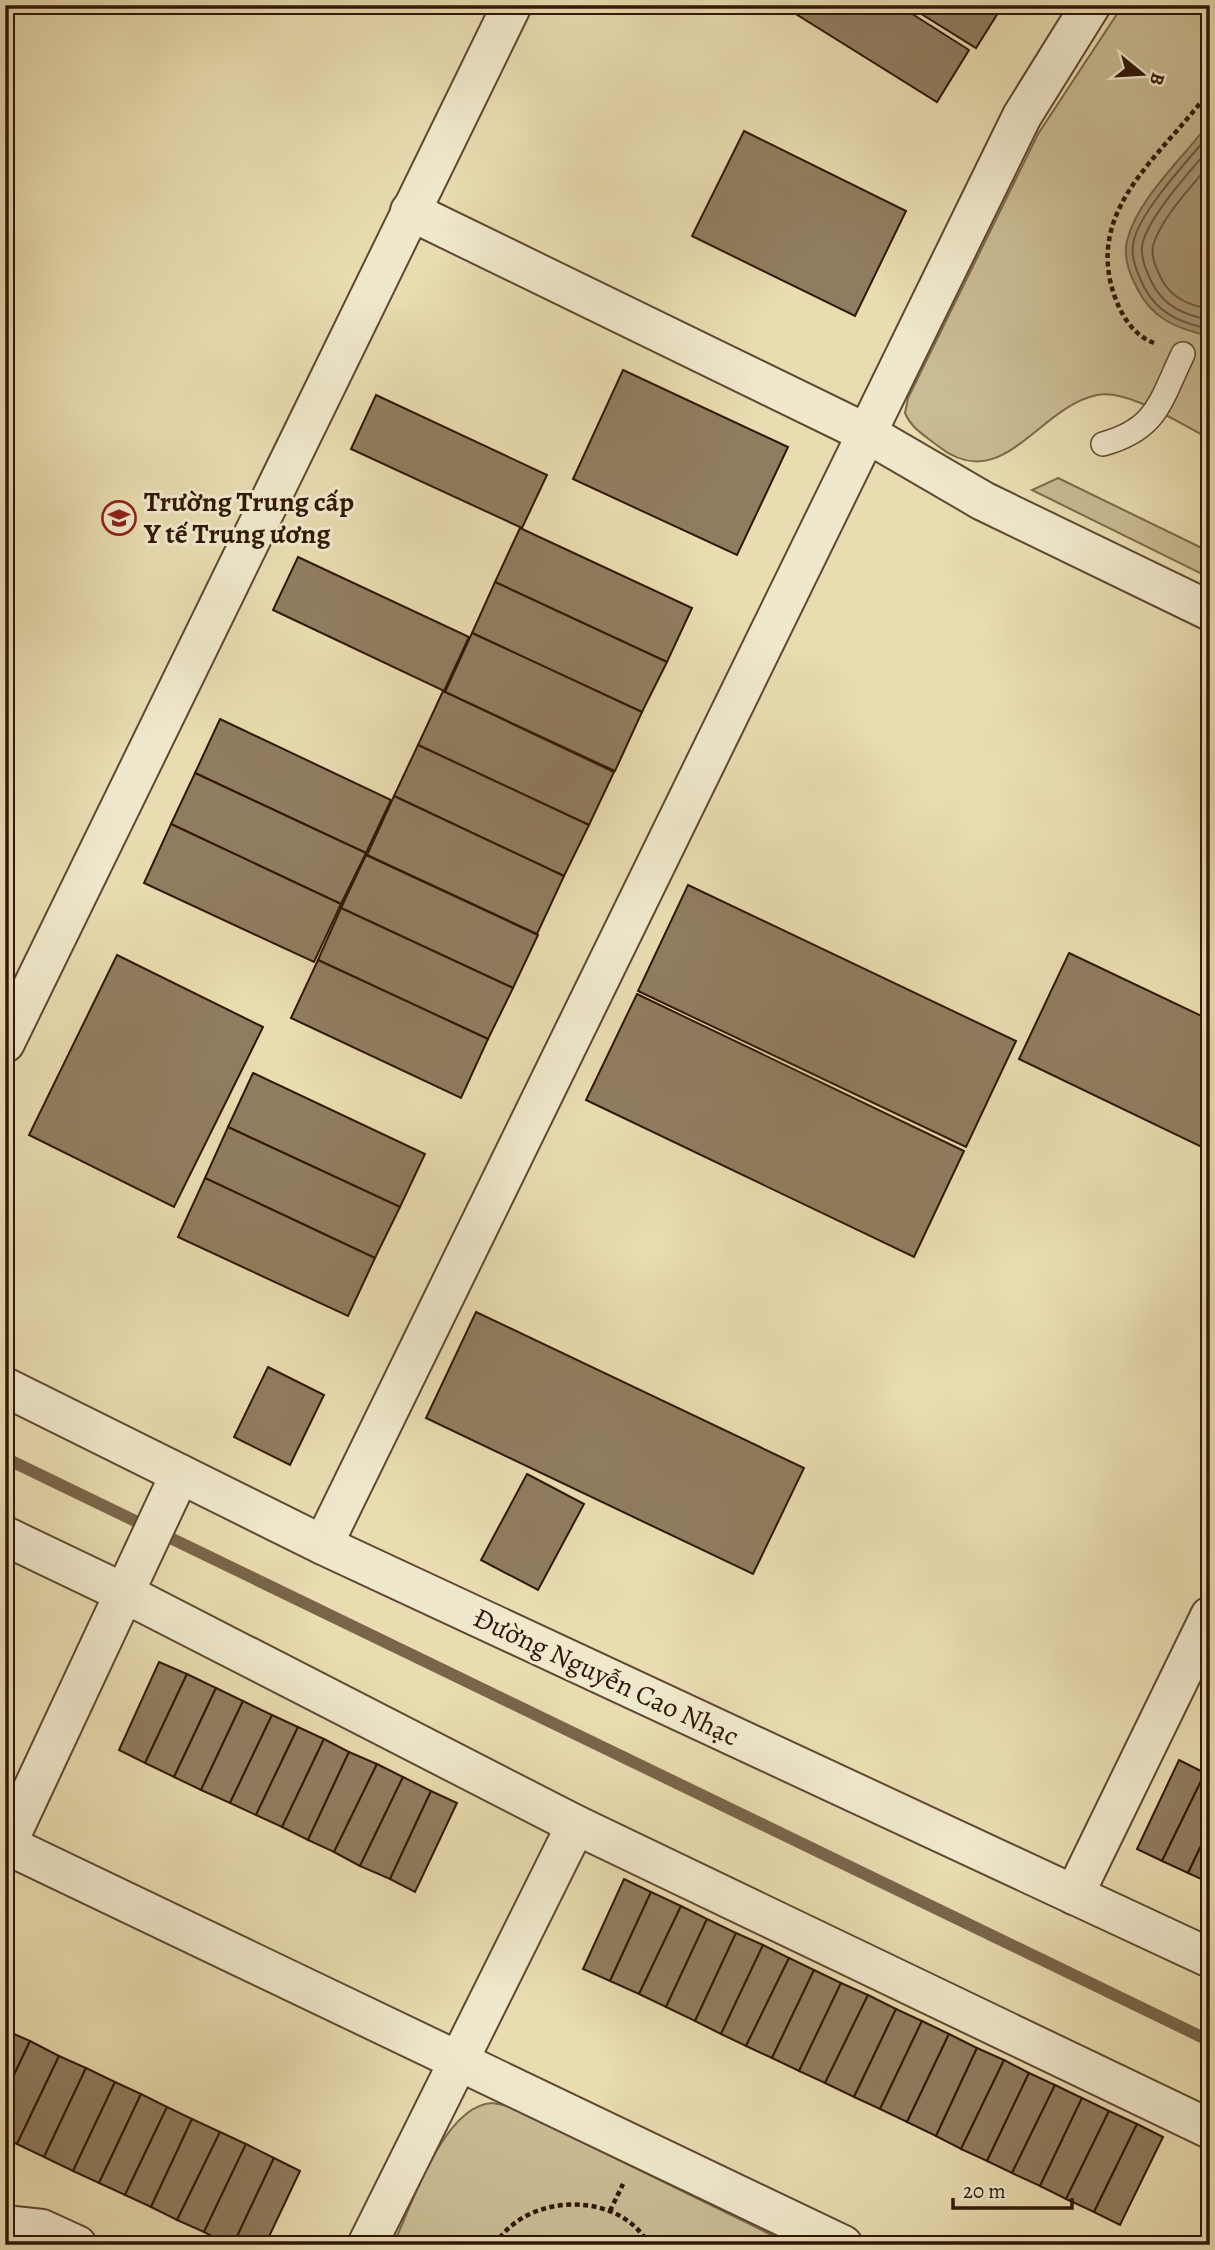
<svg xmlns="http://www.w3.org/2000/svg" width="1215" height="2250" font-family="Alegreya,serif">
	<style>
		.green { fill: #c9bb93; stroke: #7d694d; stroke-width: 2 }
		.water { fill: #a97; stroke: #7a654a; stroke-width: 2 }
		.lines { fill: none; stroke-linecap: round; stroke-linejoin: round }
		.shore { stroke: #6e583f; stroke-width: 2 }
		.stream { stroke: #7a654a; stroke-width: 12 }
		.building { fill: #907d5f; stroke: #311707; stroke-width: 2 }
		.lane-casing { stroke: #5f4831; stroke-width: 26 }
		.street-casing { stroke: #5f4831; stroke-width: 42 }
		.path { stroke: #311707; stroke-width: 4.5; stroke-dasharray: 5 3.5; stroke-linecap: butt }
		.lane { stroke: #f0e8cc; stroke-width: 23 }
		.street { stroke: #f0e8cc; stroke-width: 38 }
		.labels { text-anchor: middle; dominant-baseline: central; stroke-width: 6; stroke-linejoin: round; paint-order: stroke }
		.poi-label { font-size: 28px; font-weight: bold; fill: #311707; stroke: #f0e8cc; text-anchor: start }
		.street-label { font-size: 28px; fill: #311707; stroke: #f0e8cc }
	</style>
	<rect width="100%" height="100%" fill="#e8dcb0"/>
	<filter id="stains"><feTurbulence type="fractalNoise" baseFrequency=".00286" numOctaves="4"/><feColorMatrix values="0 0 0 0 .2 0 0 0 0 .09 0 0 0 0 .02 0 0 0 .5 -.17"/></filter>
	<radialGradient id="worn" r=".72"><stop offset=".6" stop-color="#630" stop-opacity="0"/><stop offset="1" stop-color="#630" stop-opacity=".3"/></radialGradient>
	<g class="green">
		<path d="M1123,5h87v434c-30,-15 -81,-50 -113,-44 -59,12 -95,102 -159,51 -14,-11 -26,-17 -33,-33l3,-15 130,-264z"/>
		<polygon points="1058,478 1210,552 1210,578 1032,490"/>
		<path d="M492,2103l17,3 283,139h-399c19,-40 50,-139 99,-142z"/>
	</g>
	<path class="water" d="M1210,122v214c-33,-7 -58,-17 -73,-48 -7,-13 -14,-31 -10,-47 10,-42 57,-84 83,-119z"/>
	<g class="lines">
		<g class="shore">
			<path d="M1210,134c-20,24 -74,81 -77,111 -2,15 5,29 11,42 14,27 37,36 66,42"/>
			<path d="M1210,148c-18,21 -65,72 -68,99 -1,13 5,25 10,36 12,24 33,32 58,37"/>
			<path d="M1210,164c-18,22 -50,55 -57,82 -2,11 3,22 8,32 10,20 27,27 49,31"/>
		</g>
		<polyline class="stream" points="5,1458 1210,2041"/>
	</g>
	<g class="building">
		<polygon points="898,5 969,50 937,102 783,6"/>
		<polygon points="907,5 1003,5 976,48"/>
		<polygon points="744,131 906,211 855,316 692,236"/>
		<polygon points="623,370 788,447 737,555 573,479"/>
		<polygon points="376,395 547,475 522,528 351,449"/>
		<polygon points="520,528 692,608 667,662 495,582"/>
		<polygon points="298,557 469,637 444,691 273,610"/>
		<polygon points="495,582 667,662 642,712 472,633"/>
		<polygon points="472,633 642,712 615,771 445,692"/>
		<polygon points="443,691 614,772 589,825 418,745"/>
		<polygon points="220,719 391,800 366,853 195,773"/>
		<polygon points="418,745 589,825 564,876 394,796"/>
		<polygon points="195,773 366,853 341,904 171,824"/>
		<polygon points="394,796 564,876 537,934 367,855"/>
		<polygon points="171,824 341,904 314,962 144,883"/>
		<polygon points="366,855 538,935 513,988 341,908"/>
		<polygon points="688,885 1016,1041 966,1147 638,991"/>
		<polygon points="341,908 513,988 488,1039 318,960"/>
		<polygon points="1069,953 1210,1020 1210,1151 1019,1059"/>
		<polygon points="117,955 263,1027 174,1207 29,1135"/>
		<polygon points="318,960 488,1039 461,1098 291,1018"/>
		<polygon points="637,994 964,1151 914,1257 586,1100"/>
		<polygon points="253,1073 425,1154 400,1207 228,1127"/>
		<polygon points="228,1127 400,1207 375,1258 205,1178"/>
		<polygon points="205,1178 375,1258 348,1316 178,1237"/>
		<polygon points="476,1312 804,1468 753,1574 426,1418"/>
		<polygon points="268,1367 324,1395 290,1465 234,1437"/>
		<polygon points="527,1474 584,1504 538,1590 481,1560"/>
		<polygon points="159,1662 187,1674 145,1763 119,1750"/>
		<polygon points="187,1674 216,1688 174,1777 145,1763"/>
		<polygon points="216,1688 243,1701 201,1790 174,1777"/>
		<polygon points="243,1701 272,1715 230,1803 201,1790"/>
		<polygon points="272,1715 298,1727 256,1815 230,1803"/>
		<polygon points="298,1727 324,1739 282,1827 256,1815"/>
		<polygon points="324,1739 349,1752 308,1840 282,1827"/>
		<polygon points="349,1752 377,1764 334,1852 308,1840"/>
		<polygon points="1179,1760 1205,1773 1162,1861 1137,1849"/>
		<polygon points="377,1764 403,1777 360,1866 334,1852"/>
		<polygon points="1205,1773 1210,1775 1210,1827 1188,1873 1162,1861"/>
		<polygon points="403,1777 431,1791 390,1879 360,1866"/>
		<polygon points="431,1791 457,1803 415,1892 390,1879"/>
		<polygon points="1210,1827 1210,1883 1188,1873"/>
		<polygon points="624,1879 651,1892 610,1981 583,1969"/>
		<polygon points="651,1892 681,1906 639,1994 610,1981"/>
		<polygon points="681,1906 707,1919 666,2007 639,1994"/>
		<polygon points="707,1919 736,1933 695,2021 666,2007"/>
		<polygon points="736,1933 763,1945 721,2034 695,2021"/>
		<polygon points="763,1945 789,1958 746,2046 721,2034"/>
		<polygon points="789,1958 814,1970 772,2058 746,2046"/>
		<polygon points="814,1970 841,1983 799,2071 772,2058"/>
		<polygon points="841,1983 868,1995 825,2083 799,2071"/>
		<polygon points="868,1995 896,2009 854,2097 825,2083"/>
		<polygon points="896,2009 922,2021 880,2109 854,2097"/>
		<polygon points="922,2021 949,2034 907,2122 880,2109"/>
		<polygon points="5,2030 30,2041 5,2094"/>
		<polygon points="949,2034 977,2048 936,2136 907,2122"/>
		<polygon points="30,2041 59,2056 17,2144 5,2138 5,2094"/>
		<polygon points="977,2048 1004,2060 961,2149 936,2136"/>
		<polygon points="59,2056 86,2068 44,2157 17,2144"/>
		<polygon points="1004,2060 1029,2073 987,2161 961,2149"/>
		<polygon points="86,2068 115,2082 73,2171 44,2157"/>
		<polygon points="1029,2073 1055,2085 1012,2173 987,2161"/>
		<polygon points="115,2082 141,2094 99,2183 73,2171"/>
		<polygon points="1055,2085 1082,2098 1040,2186 1012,2173"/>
		<polygon points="141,2094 167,2107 125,2195 99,2183"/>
		<polygon points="1082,2098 1109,2111 1066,2199 1040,2186"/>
		<polygon points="167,2107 192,2119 151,2207 125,2195"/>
		<polygon points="1109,2111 1137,2124 1094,2212 1066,2199"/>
		<polygon points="192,2119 220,2132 177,2220 151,2207"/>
		<polygon points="1137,2124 1163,2137 1120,2225 1094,2212"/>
		<polygon points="220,2132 246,2144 204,2232 177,2220"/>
		<polygon points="246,2144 274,2158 233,2245 229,2245 204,2232"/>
		<polygon points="274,2158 300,2171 265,2245 233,2245"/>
	</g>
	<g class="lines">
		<g class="lane-casing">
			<path id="lane" d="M1103,444c55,-15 57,-43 80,-90"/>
		</g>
		<g class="street-casing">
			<g id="street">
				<polyline points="410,211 868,434 983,501 1210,611"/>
				<polyline points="5,1043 512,5"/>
				<polyline points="5,1387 323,1545 1210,1958"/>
				<polyline points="5,1536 124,1593 576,1825 1210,2129"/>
				<polyline points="323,1545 1022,116 1091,5"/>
				<polyline points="7,1845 843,2245"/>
				<polyline points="5,1848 180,1474"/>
				<polyline points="1074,1895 1210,1616"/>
				<polyline points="5,2225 42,2229 77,2245"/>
				<polyline points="367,2245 576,1825"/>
			</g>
		</g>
		<g class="path">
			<path d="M1154,343c-19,-7 -31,-25 -38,-43 -35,-91 48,-145 94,-210"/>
			<polyline points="610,2211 623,2184"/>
			<path d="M495,2245c31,-53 125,-55 154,0"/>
		</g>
		<use href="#lane" class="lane"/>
		<use href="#street" class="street"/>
	</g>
	<defs>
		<g id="university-ring" transform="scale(1.75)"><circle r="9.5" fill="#f0e8cc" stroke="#8f2418" stroke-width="1.5"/><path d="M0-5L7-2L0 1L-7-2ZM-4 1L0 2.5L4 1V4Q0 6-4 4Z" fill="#8f2418"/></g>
	</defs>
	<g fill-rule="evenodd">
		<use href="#university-ring" x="119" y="518"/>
	</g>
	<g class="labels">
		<g class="poi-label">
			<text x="144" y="502">Trường Trung cấp<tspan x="144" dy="32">Y tế Trung ương</tspan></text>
		</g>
		<g class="street-label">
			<text transform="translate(606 1677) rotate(25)">Đường Nguyễn Cao Nhạc</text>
		</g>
	</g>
	<rect width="1215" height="2250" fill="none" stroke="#e8dcb0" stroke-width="28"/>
	<rect x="7" y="7" width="1201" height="2236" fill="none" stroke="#311707" stroke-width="3.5"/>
	<rect x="14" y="14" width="1187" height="2222" fill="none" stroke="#311707" stroke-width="2"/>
	<g transform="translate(1142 74) rotate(108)" stroke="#f0e8cc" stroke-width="5" paint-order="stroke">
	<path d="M0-5L12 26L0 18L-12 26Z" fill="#311707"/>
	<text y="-10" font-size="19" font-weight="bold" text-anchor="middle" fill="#311707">B</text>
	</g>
	<path d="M953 2198v10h119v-10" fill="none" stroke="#311707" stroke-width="3.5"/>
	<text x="963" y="2198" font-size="21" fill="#311707" stroke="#f0e8cc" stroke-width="5" paint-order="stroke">20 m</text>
	<rect width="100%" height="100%" filter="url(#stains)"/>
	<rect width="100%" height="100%" fill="url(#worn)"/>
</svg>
